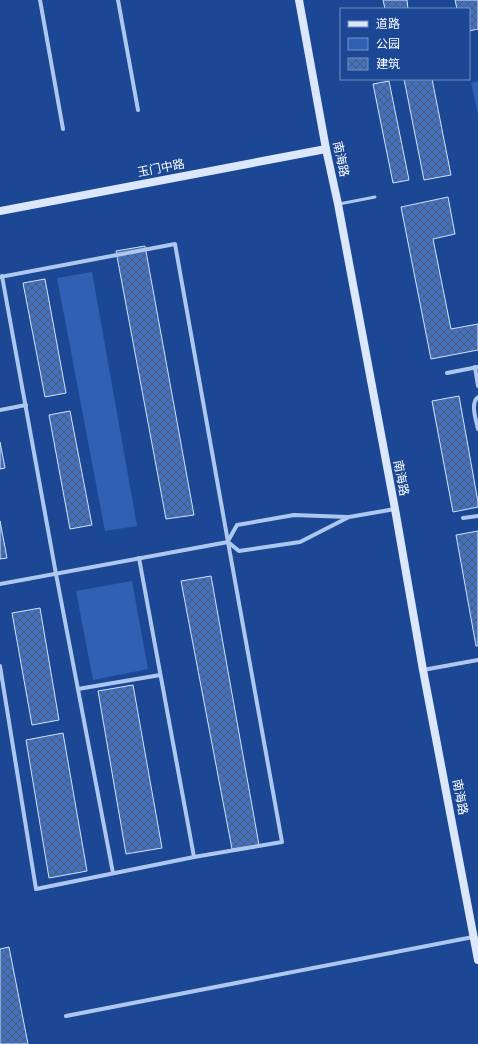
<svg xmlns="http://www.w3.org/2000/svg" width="478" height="1044" font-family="Arial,'Noto Sans SC',sans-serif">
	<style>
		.green { fill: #3060b3 }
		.building { fill: url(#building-cross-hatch); stroke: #d4e3fb }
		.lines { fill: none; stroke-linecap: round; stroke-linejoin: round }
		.lane { stroke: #aec7ef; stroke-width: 3 }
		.street { stroke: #aec7ef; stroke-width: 4 }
		.secondary { stroke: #dbe7fb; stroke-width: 8 }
		.labels { text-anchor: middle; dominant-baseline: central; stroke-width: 4; stroke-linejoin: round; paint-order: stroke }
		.street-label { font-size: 12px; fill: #fff; stroke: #1b4795 }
	</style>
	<defs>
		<pattern id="building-cross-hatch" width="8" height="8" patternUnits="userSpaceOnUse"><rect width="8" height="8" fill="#4470bc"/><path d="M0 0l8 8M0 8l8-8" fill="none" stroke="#485c7e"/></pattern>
	</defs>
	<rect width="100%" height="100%" fill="#1b4795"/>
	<g class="green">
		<polygon points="478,81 478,115 471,83"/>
		<polygon points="92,272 137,526 105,531 57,278"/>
		<polygon points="132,581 148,669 93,680 76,591"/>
	</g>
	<g class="building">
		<polygon points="383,0 407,0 408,9 385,9"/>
		<polygon points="455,0 478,0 478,29 469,31 469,9 457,9"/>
		<polygon points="404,79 432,79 451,175 424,180"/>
		<polygon points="389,81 409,180 393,183 373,84"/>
		<polygon points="448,197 455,234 433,239 451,329 478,324 478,350 431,359 401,207"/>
		<polygon points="145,246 194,515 166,519 116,251"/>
		<polygon points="45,279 66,393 45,397 23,283"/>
		<polygon points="459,396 478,502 478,507 453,512 432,401"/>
		<polygon points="70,411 92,525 70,529 49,415"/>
		<polygon points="0,442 5,468 0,469"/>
		<polygon points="0,521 7,558 0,559"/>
		<polygon points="478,531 478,646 476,646 456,535"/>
		<polygon points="211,576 259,845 232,849 181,581"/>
		<polygon points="40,608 59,720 32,725 12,613"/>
		<polygon points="133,685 162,848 126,854 98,691"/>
		<polygon points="63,733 87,871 49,878 26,740"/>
		<polygon points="9,947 28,1044 0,1044 0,949"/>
	</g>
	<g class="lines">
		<polyline class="lane" points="339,204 375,197"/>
		<g class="street">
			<polyline points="40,0 63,129"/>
			<polyline points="118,0 138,110"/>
			<polyline points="2,276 56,574 113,873"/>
			<polyline points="0,277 175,244 228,542 282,842 194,857 36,889 0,666"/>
			<polyline points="475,367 478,386"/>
			<polyline points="447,373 478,367"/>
			<path d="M478,397c-8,6 -2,23 0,32"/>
			<polyline points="0,410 26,405"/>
			<polyline points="463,518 478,516"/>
			<polyline points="228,541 237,525 294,515 348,517"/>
			<polyline points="139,558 194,857"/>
			<polyline points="0,584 228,542 239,551 300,542 349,517 395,509"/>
			<polyline points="423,670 478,660"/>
			<polyline points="78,689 160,675"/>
			<polyline points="66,1016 473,937"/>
		</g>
		<g class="secondary">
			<polyline points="299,0 326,149 338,204 395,509 423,670 478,960"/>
			<polyline points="0,211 326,149"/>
		</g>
	</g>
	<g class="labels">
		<g class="street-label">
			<text transform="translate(341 159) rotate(78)">南海路</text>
			<text transform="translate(161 168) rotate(-11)">玉门中路</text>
			<text transform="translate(401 478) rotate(79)">南海路</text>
			<text transform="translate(460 797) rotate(79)">南海路</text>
		</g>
	</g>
	<rect x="340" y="8" width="130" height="72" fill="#1b4795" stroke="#7691bf"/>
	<rect x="348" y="21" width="20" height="6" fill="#dbe7fb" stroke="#7691bf"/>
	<text x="376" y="28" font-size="12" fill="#ffffff">道路</text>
	<rect x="348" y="38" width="20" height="12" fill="#3060b3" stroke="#7691bf"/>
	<text x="376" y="48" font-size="12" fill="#ffffff">公园</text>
	<rect x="348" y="58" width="20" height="12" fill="url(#building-cross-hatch)" stroke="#7691bf"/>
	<text x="376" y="68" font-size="12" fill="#ffffff">建筑</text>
</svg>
